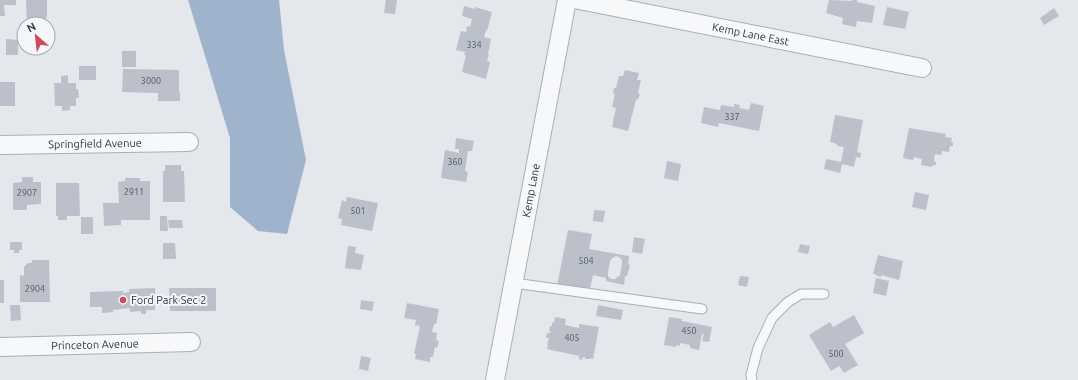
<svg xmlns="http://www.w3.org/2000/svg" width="1078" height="380" font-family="Ubuntu,sans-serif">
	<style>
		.water { fill: #9fb4cc }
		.building { fill: #bbc0ca; fill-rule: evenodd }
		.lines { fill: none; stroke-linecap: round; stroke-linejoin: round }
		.service-casing { stroke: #a9aeb7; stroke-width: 11 }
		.minor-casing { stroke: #a9aeb7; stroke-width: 20 }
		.service { stroke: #f7f8fa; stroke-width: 9 }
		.minor { stroke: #f7f8fa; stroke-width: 18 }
		.poi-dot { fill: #d1495b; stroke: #f4f6f9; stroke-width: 1.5 }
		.labels { text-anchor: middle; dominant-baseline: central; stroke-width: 4; stroke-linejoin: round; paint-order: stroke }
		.number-label { font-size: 9px; fill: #4f5766 }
		.street-label { font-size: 11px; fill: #2b3445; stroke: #f4f6f9 }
		.poi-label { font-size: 11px; fill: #2b3445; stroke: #f4f6f9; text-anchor: start }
	</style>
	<rect width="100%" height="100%" fill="#e4e7ec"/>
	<polygon class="water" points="188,0 279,0 284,50 306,160 287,234 258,231 230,207 230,138"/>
	<g class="building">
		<polygon points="0,0 16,0 16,5 4,5 5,16 0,16"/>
		<polygon points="26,0 47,0 47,17 46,17 46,24 27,24"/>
		<polygon points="386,0 397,0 395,14 384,13"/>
		<polygon points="829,0 852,1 852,0 857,0 857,2 875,6 872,23 857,21 856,27 842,24 843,18 826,13"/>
		<polygon points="464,6 475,9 475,7 492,12 487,31 486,30 484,37 491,39 488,54 489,54 487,61 490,62 486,79 462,72 466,55 464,55 465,52 456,50 461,31 466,32 467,26 470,27 472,19 462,16"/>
		<polygon points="887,7 909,12 905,29 883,25"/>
		<polygon points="1054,8 1059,16 1044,25 1040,18"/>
		<polygon points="6,39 18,40 18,55 6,55"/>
		<rect x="122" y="51" width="14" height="16"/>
		<rect x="79" y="66" width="17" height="14"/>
		<polygon points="123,69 179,70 179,91 180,92 180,101 158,101 158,93 122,92"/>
		<polygon points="625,70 639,73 637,80 641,80 638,93 640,95 638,99 636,100 628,131 612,127 616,108 612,107 615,94 613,94 614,88 616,88 619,76 623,76"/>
		<polygon points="68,75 68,83 76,83 76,89 78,89 79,98 76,98 76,106 70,106 70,110 62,111 62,106 55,106 54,83 61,83 61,76"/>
		<rect x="0" y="82" width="15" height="24"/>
		<polygon points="751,103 764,106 759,131 719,123 718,127 701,123 704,107 720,110 721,105 734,107 734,104 740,105 739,108 749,110"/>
		<polygon points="835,115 863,120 857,152 861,153 860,158 856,157 854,167 842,164 840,173 824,169 826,159 841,162 844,147 837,146 837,144 830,142"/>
		<polygon points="909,128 946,134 945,137 952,138 951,142 953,143 953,146 950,146 949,152 942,151 941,155 935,154 934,161 936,162 936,165 933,165 932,167 921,165 922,159 914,157 913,160 903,158"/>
		<polygon points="456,138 474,141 472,151 468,151 465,171 468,172 466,182 441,178 445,150 459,153 459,149 455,149"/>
		<polygon points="667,161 681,164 678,181 664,178"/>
		<polygon points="165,165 181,165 181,171 184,171 185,202 163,202 163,171 165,171"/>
		<polygon points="22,177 33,177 33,182 41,182 41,204 27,205 27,210 13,210 13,183 22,182"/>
		<polygon points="125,178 140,178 140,181 150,181 150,220 121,220 121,225 104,226 103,203 119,203 118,182 125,181"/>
		<polygon points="56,183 79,183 80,216 67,216 67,220 58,220 58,216 56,216"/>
		<polygon points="915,192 929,195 926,210 912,207"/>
		<polygon points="347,197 378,203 372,231 341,225 342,219 338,218 342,200 346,202"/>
		<polygon points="594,210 605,211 603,222 593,221"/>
		<polygon points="160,216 167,216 168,231 160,231"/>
		<rect x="81" y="217" width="12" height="17"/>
		<polygon points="168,220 182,220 183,228 169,228"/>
		<path d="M568,230l24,4 -3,15 40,7 -1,8 2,1 -3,11h-2l-1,9 -18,-4v-3l-13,-3 -4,18 -32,-7zM616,256l3,1 3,3v3l-2,12 -5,4h-4l-3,-3v-4l2,-11 2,-3z"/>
		<polygon points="634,237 645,239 642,254 632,252"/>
		<polygon points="10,242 22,242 22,250 19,250 19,253 14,253 14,250 10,250"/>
		<polygon points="163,243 175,243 176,259 163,259"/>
		<polygon points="800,244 810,246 808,254 798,252"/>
		<polygon points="348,246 356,247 355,253 364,255 361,270 345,268"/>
		<polygon points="878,255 903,261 899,280 881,275 881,277 875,275 876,274 873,274"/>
		<polygon points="32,260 49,260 50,302 20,302 20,275 24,276 24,267 28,263 32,263"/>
		<polygon points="740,276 749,277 747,287 738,285"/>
		<polygon points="876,278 889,281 886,296 873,293"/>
		<rect x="0" y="280" width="4" height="23"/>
		<polygon points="155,288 155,310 146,310 146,314 141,314 141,311 130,312 130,308 113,310 113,312 102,313 102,307 90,307 90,292 123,291 123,293 129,292 129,289"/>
		<polygon points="169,288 216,288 216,311 170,311"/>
		<polygon points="361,300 374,302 372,311 360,309"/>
		<polygon points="407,303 439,309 436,324 434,324 432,332 437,333 436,340 439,341 437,348 435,347 433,357 430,357 430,362 415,359 416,354 414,354 420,326 415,325 416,320 404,318"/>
		<polygon points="10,305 20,305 21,320 11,321"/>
		<polygon points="598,305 623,310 621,320 596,316"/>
		<polygon points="854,315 864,333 845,344 858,365 844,373 839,366 831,371 809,335 830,322 833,327"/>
		<polygon points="555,317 566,319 565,325 579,328 579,324 599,327 593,359 590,358 590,359 585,359 585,357 583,357 582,360 579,359 579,356 547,349 548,346 547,345 549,338 546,338 547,333 550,333 551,331 549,331 550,326 552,326 552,322 554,323"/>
		<polygon points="669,317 682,319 682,321 712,327 709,342 702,341 704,334 702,334 699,350 690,348 690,345 680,343 680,346 676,345 676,347 664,345"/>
		<polygon points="361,356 371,358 368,371 359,369"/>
	</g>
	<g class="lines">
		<g class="service-casing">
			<g id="service">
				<polyline points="514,283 702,309"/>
				<polyline points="752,380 751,375 758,348 772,318 788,302 801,294 824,294"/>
			</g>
		</g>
		<g class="minor-casing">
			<g id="minor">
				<path id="s1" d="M579,0l343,68"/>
				<path id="s2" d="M0,145l189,-3"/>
				<path id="s3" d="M0,347l191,-5"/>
				<path id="s4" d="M495,380l72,-380"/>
			</g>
		</g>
		<use href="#service" class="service"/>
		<use href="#minor" class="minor"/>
	</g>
	<circle class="poi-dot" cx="123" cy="300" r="4"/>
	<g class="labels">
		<g class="number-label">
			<text x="474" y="45">334</text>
			<text x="151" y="81">3000</text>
			<text x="732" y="117">337</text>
			<text x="455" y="162">360</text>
			<text x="134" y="192">2911</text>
			<text x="27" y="193">2907</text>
			<text x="358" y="211">501</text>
			<text x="586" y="261">504</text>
			<text x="35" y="289">2904</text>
			<text x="689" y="331">450</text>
			<text x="572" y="338">405</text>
			<text x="836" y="354">500</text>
		</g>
		<g class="street-label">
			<text stroke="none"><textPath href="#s1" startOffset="175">Kemp Lane East</textPath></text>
			<text stroke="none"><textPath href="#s2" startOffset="95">Springfield Avenue</textPath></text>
			<text stroke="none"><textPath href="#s4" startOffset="193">Kemp Lane</textPath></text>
			<text stroke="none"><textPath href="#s3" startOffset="95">Princeton Avenue</textPath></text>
		</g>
		<g class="poi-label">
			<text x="131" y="300">Ford Park Sec 2</text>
		</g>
	</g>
	<g transform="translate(36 36) rotate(332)"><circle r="19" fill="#f4f6f9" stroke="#a4a8b1"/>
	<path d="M0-3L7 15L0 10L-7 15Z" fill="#d1495b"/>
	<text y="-6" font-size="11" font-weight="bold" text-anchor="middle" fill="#2b3445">N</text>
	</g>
</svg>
